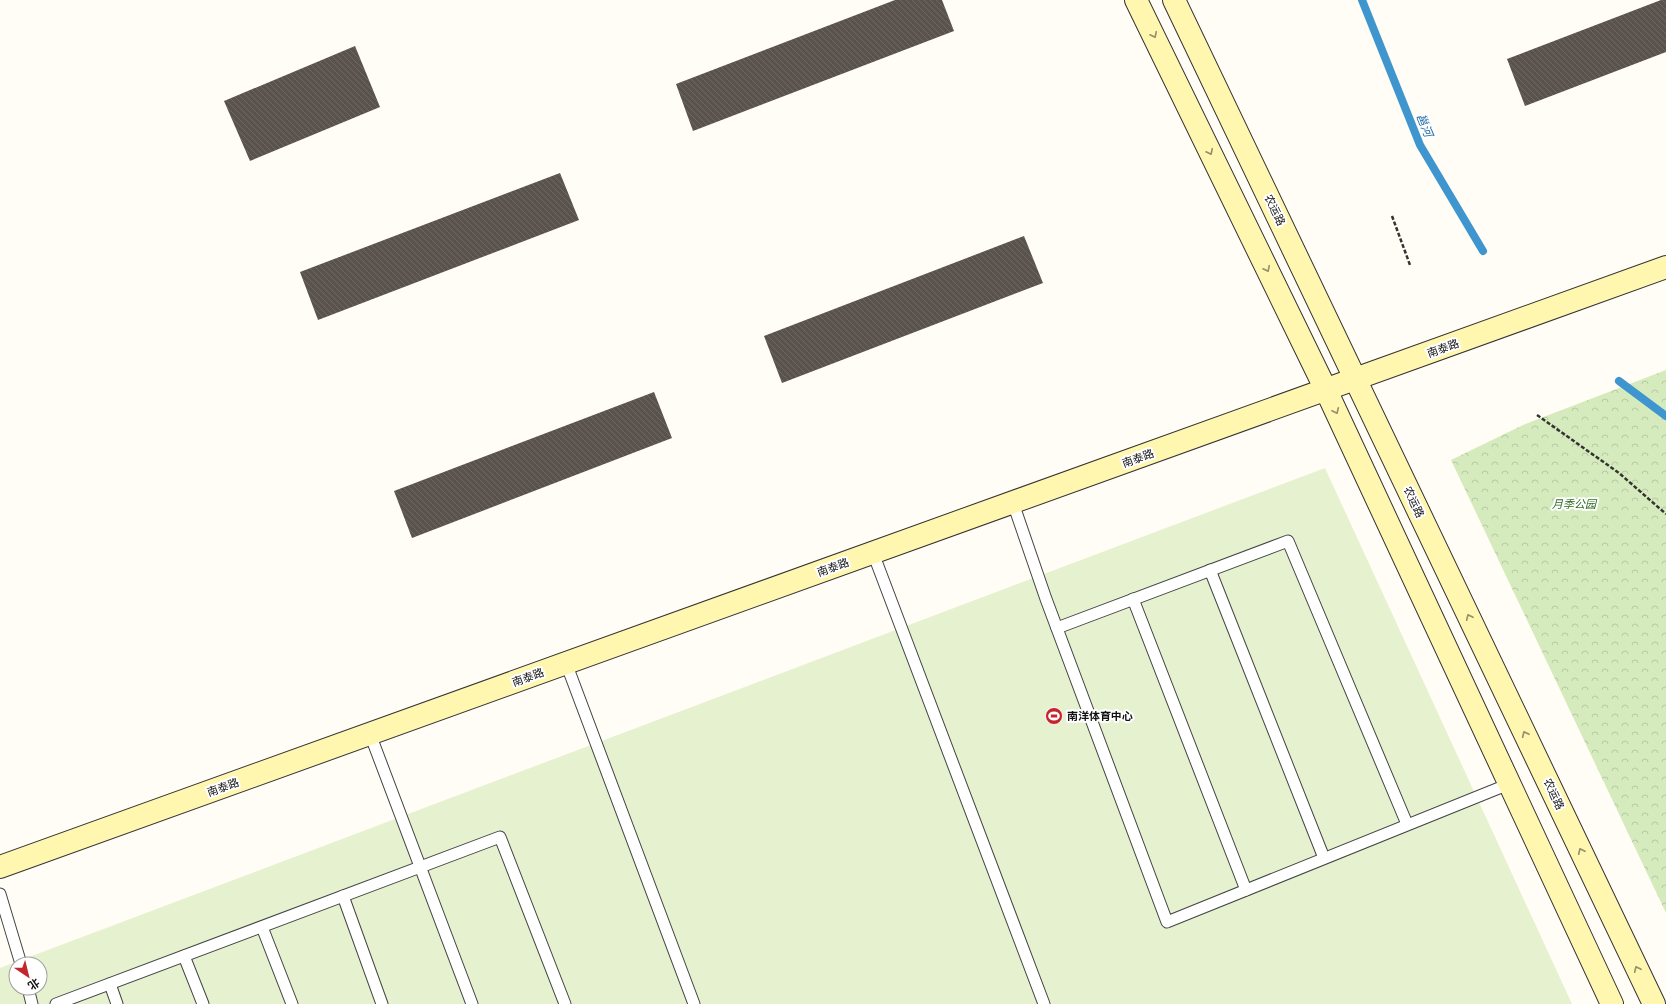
<svg xmlns="http://www.w3.org/2000/svg" width="1666" height="1004" font-family="'PT Serif','Noto Sans SC',serif">
	<style>
		.park { fill: url(#park-crowns) }
		.pitch { fill: #e6f2cf; fill-rule: evenodd }
		.lines { fill: none; stroke-linecap: round; stroke-linejoin: round }
		.stream { stroke: #3f96cf; stroke-width: 8 }
		.building { fill: url(#building-back-hatch) }
		.lane-casing { stroke: #444; stroke-width: 13 }
		.secondary-casing { stroke: #333; stroke-width: 24 }
		.path { stroke: #333; stroke-width: 2.5; stroke-dasharray: 4 2; stroke-linecap: butt }
		.lane { stroke: #fff; stroke-width: 11 }
		.secondary { stroke: #fff6b0; stroke-width: 22 }
		.oneway { stroke: #948f68 }
		.labels { text-anchor: middle; dominant-baseline: central; stroke-width: 4; stroke-linejoin: round; paint-order: stroke }
		.street-label { font-size: 11px; fill: #111; stroke: #fff }
		.park-label { font-size: 11px; font-style: italic; fill: #2f6b1f; stroke: #fff }
		.poi-label { font-size: 11px; font-weight: bold; fill: #111; stroke: #fff; text-anchor: start }
		.water-label { font-size: 12px; font-style: italic; fill: #1768a6; stroke: #fff }
	</style>
	<defs>
		<pattern id="park-crowns" width="20" height="18" patternUnits="userSpaceOnUse"><rect width="20" height="18" fill="#d5ebbd"/><path d="M2 6a3 3 0 1 1 6 0M12 15a3 3 0 1 1 6 0" fill="none" stroke="#b6c8a1"/></pattern>
		<pattern id="building-back-hatch" width="6" height="6" patternUnits="userSpaceOnUse"><rect width="6" height="6" fill="#5a524d"/><path d="M-1 5l2 2M0 0l6 6M5-1l2 2" fill="none" stroke="#6d6662"/></pattern>
	</defs>
	<rect width="100%" height="100%" fill="#fffdf5"/>
	<polygon class="park" points="1666,370 1666,913 1451,460 1523,425"/>
	<path class="pitch" d="M1325,468l247,536h-1572v-36zM16,964h24v24h-24z"/>
	<g class="lines">
		<g class="stream">
			<polyline points="1362,0 1420,145 1483,251"/>
			<polyline points="1619,381 1666,416"/>
		</g>
	</g>
	<g class="building">
		<polygon points="895,0 942,0 954,31 693,131 676,84"/>
		<polygon points="1661,0 1666,0 1666,52 1525,106 1507,59"/>
		<polygon points="355,46 380,107 250,161 224,101"/>
		<polygon points="560,173 579,220 318,320 300,272"/>
		<polygon points="1024,236 1043,283 782,383 764,336"/>
		<polygon points="654,392 672,438 412,538 394,491"/>
	</g>
	<g class="lines">
		<g class="lane-casing">
			<g id="lane">
				<polyline points="1013,503 1046,599 1167,922 1509,784"/>
				<polyline points="873,553 1044,1004"/>
				<polyline points="1210,570 1324,858"/>
				<polyline points="1133,599 1246,890"/>
				<polyline points="1057,628 1288,541 1407,824"/>
				<polyline points="566,663 694,1004"/>
				<polyline points="370,734 472,1004"/>
				<polyline points="0,894 21,964"/>
				<polyline points="343,896 382,1004"/>
				<polyline points="262,927 292,1004"/>
				<polyline points="184,956 203,1004"/>
				<polyline points="110,984 117,1004"/>
				<polyline points="28,988 32,1004"/>
				<polyline points="56,1004 500,837 565,1004"/>
			</g>
		</g>
		<g class="secondary-casing">
			<g id="secondary">
				<polyline points="1136,0 1326,390 1612,1004"/>
				<polyline points="1174,0 1654,1004"/>
				<polyline points="0,867 1666,267"/>
			</g>
		</g>
		<g class="path">
			<polyline points="1392,216 1410,265"/>
			<polyline points="1537,415 1619,473 1666,514"/>
		</g>
		<use href="#lane" class="lane"/>
		<use href="#secondary" class="secondary"/>
	</g>
	<defs><path id="oneway-chevron" d="M-2-3.5L2.5 0L-2 3.5" fill="none" stroke-width="1.6" stroke-linecap="round" stroke-linejoin="round"/></defs>
	<g class="oneway">
		<use href="#oneway-chevron" transform="translate(1154 35) rotate(64)"/>
		<use href="#oneway-chevron" transform="translate(1210 152) rotate(64)"/>
		<use href="#oneway-chevron" transform="translate(1267 269) rotate(64)"/>
		<use href="#oneway-chevron" transform="translate(1336 411) rotate(65)"/>
		<use href="#oneway-chevron" transform="translate(1469 617) rotate(-115)"/>
		<use href="#oneway-chevron" transform="translate(1525 734) rotate(-115)"/>
		<use href="#oneway-chevron" transform="translate(1581 851) rotate(-115)"/>
		<use href="#oneway-chevron" transform="translate(1637 969) rotate(-115)"/>
	</g>
	<defs>
		<g id="stadium-disc" transform="scale(0.9)"><circle r="9.5" fill="#c4262e" stroke="#fff"/><path d="M0-5a6.5 5 0 1 0 0 10a6.5 5 0 1 0 0-10ZM-3.5-1.8h7v3.6h-7Z" fill="#fff"/></g>
	</defs>
	<g fill-rule="evenodd">
		<use href="#stadium-disc" x="1054" y="716"/>
	</g>
	<g class="labels">
		<g class="street-label">
			<text transform="translate(1275 210) rotate(64)">农运路</text>
			<text transform="translate(1443 348) rotate(-20)">南泰路</text>
			<text transform="translate(1138 458) rotate(-20)">南泰路</text>
			<text transform="translate(1414 502) rotate(65)">农运路</text>
			<text transform="translate(833 567) rotate(-20)">南泰路</text>
			<text transform="translate(528 677) rotate(-20)">南泰路</text>
			<text transform="translate(223 787) rotate(-20)">南泰路</text>
			<text transform="translate(1554 794) rotate(65)">农运路</text>
		</g>
		<g class="park-label">
			<text x="1574" y="504">月季公园</text>
		</g>
		<g class="poi-label">
			<text x="1067" y="716">南洋体育中心</text>
		</g>
		<g class="water-label">
			<text transform="translate(1425 125) rotate(68)">邕河</text>
		</g>
	</g>
	<g transform="translate(28 976) rotate(145)"><circle r="19" fill="#ffffff" stroke="#a0a0a0"/>
	<path d="M0-3L7 15L0 10L-7 15Z" fill="#c4262e"/>
	<text y="-6" font-size="11" font-weight="bold" text-anchor="middle" fill="#111111">北</text>
	</g>
</svg>
